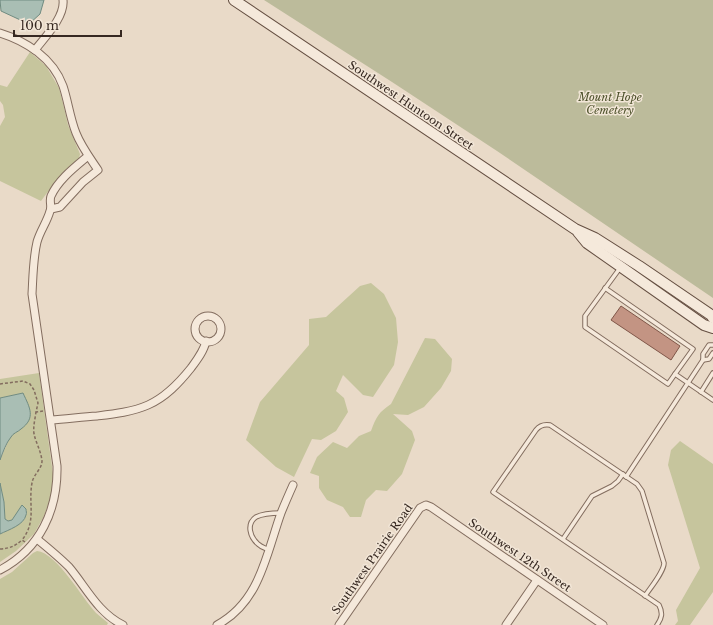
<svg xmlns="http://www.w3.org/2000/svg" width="713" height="625" font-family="'Libre Baskerville',serif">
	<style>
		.green { fill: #c6c59d }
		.cemetery { fill: #bcbb9b }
		.water { fill: #a9beb4; stroke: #708b81 }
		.building { fill: #c39483; stroke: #805648 }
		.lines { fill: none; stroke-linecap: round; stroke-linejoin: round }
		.lane-casing { stroke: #836d5f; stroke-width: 5.5 }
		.street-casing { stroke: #836d5f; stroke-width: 9 }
		.secondary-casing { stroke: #654f42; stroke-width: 12 }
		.path { stroke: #836d5f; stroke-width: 1.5; stroke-dasharray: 3 2; stroke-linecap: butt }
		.lane { stroke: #f5e9db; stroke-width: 3.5 }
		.street { stroke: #f5e9db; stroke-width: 7 }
		.secondary { stroke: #f5e9db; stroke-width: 10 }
		.labels { text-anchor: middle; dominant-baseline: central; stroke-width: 3; stroke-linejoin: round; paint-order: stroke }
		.park-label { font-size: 11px; font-style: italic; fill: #4c502a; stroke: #f2e6d7 }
		.street-label { font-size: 11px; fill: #362821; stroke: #f2e6d7 }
	</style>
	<rect width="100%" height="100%" fill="#e9dac8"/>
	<g class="green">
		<path d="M30,52l16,14 13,22 4,15 5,22 12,29 -1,5c-16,12 -26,26 -38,42l-41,-20v-55l5,-9 -2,-12 -3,-4v-16l7,2z"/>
		<polygon points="371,283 384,294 396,318 398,342 394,365 373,397 363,395 343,375 336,391 344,398 348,412 336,431 321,440 312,439 294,477 276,467 246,440 260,402 309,345 309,319 326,317 360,286"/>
		<path d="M425,338l10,1 17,20 -1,12 -10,17 -17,19 -16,8 -15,-1 19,17 3,9 -13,34 -15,17 -11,-1 -10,10 -5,17h-11l-7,-10 -16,-7 -8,-12v-12l-9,-3 7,-16 16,-15 14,6 12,-12 12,-5c5,-14 8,-19 20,-27z"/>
		<path d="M39,373l14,101 -1,20 -8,22 -10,18 -18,17 -16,11v-28c8,-4 24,-9 26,-19 1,-2 0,-4 0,-6l-14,11 -4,1 -3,-2 -1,-17 -4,-19v-23l11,-25 9,-5 3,-37 -23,5v-19z"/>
		<polygon points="680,441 713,464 713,592 690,625 675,625 678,621 676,610 700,568 668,465 671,450"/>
		<path d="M37,551c20,2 45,47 59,62 4,3 8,7 12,10l-1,2h-107v-46l12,-7 21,-19z"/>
	</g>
	<polygon class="cemetery" points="264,0 713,0 713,298 497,151 392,82"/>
	<g class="water">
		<polygon points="0,0 44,0 40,14 29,24 1,11"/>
		<path d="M23,393c7,15 13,25 -2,36 -3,3 -8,4 -10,8 -5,6 -8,15 -11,23v-62z"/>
		<path d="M0,483l4,19 1,17 3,2 4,-1 10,-15 4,4c0,2 1,4 0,6 -2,10 -18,15 -26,19z"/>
	</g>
	<polygon class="building" points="621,306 680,346 671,360 611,320"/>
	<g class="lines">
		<g class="lane-casing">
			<g id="lane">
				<polyline points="620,268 585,316 585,327 668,384 675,374 713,400"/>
				<polyline points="605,288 693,349 675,374"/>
				<polyline points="703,360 709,359 713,353"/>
				<polyline points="701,392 713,373"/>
				<polyline points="626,477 703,360 703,354 709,345 713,345"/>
				<polyline points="563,539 592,496 612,486 618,481 623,474"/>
				<path d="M269,550c-4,-2 -8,-3 -11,-6 -8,-7 -12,-20 -2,-27 8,-4 17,-4 25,-4"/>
				<path d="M645,596c5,-8 19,-24 19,-33l-22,-72 -5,-7 -87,-59c-6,-1 -10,0 -14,5l-43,62 166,113c4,8 3,13 -2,20"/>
			</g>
		</g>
		<g class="street-casing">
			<g id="street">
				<path d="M0,33c26,8 53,25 63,53 5,15 7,32 13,47 5,13 14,25 22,37l-15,12 -23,25 -9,2"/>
				<path d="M35,50c10,-13 30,-33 28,-50"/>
				<circle cx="208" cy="329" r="13"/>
				<path d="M51,420c15,-1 31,-3 46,-4 17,-2 35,-4 51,-11 18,-8 31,-22 43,-37 6,-8 13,-17 15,-27"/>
				<path d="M37,539c11,9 22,18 32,28 17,20 29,46 54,58"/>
				<path d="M0,570c40,-21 58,-60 57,-104l-25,-172c1,-17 1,-35 5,-52 3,-11 10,-20 13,-31 2,-5 -1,-10 1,-15 7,-16 24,-29 37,-40"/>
				<path d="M217,625c43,-23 49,-70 64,-112 4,-10 8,-19 12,-28"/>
				<polyline points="339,625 420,508 426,505 431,507 603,625"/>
				<polyline points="506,625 537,580"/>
			</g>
		</g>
		<g class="secondary-casing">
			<g id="secondary">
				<polyline points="234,0 575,229 595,238 639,266 711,315 713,318"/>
				<polyline points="578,232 587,243 704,325 713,328"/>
			</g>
		</g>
		<g class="path">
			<polyline points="0,384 23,381 30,384 34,390 38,403 36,412 43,411"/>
			<path d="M25,542l-3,-2c15,-19 6,-36 10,-57 1,-8 10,-14 10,-22 -1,-10 -6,-18 -8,-27 -1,-7 1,-15 2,-22"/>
			<path d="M0,549c10,-1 14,-2 22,-9"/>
		</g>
		<use href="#lane" class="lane"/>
		<use href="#street" class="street"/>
		<use href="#secondary" class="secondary"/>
	</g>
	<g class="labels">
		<g class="park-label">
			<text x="610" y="97">Mount Hope<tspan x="610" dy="13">Cemetery</tspan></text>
		</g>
		<g class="street-label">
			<text transform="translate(411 105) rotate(34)">Southwest Huntoon Street</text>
			<text transform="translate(520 555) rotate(34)">Southwest 12th Street</text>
			<text transform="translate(372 559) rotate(-55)">Southwest Prairie Road</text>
		</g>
	</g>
	<path d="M14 30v6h107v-6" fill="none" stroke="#362821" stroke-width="2"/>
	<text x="20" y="30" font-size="12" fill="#362821" stroke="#f2e6d7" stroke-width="3" paint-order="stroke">100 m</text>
</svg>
